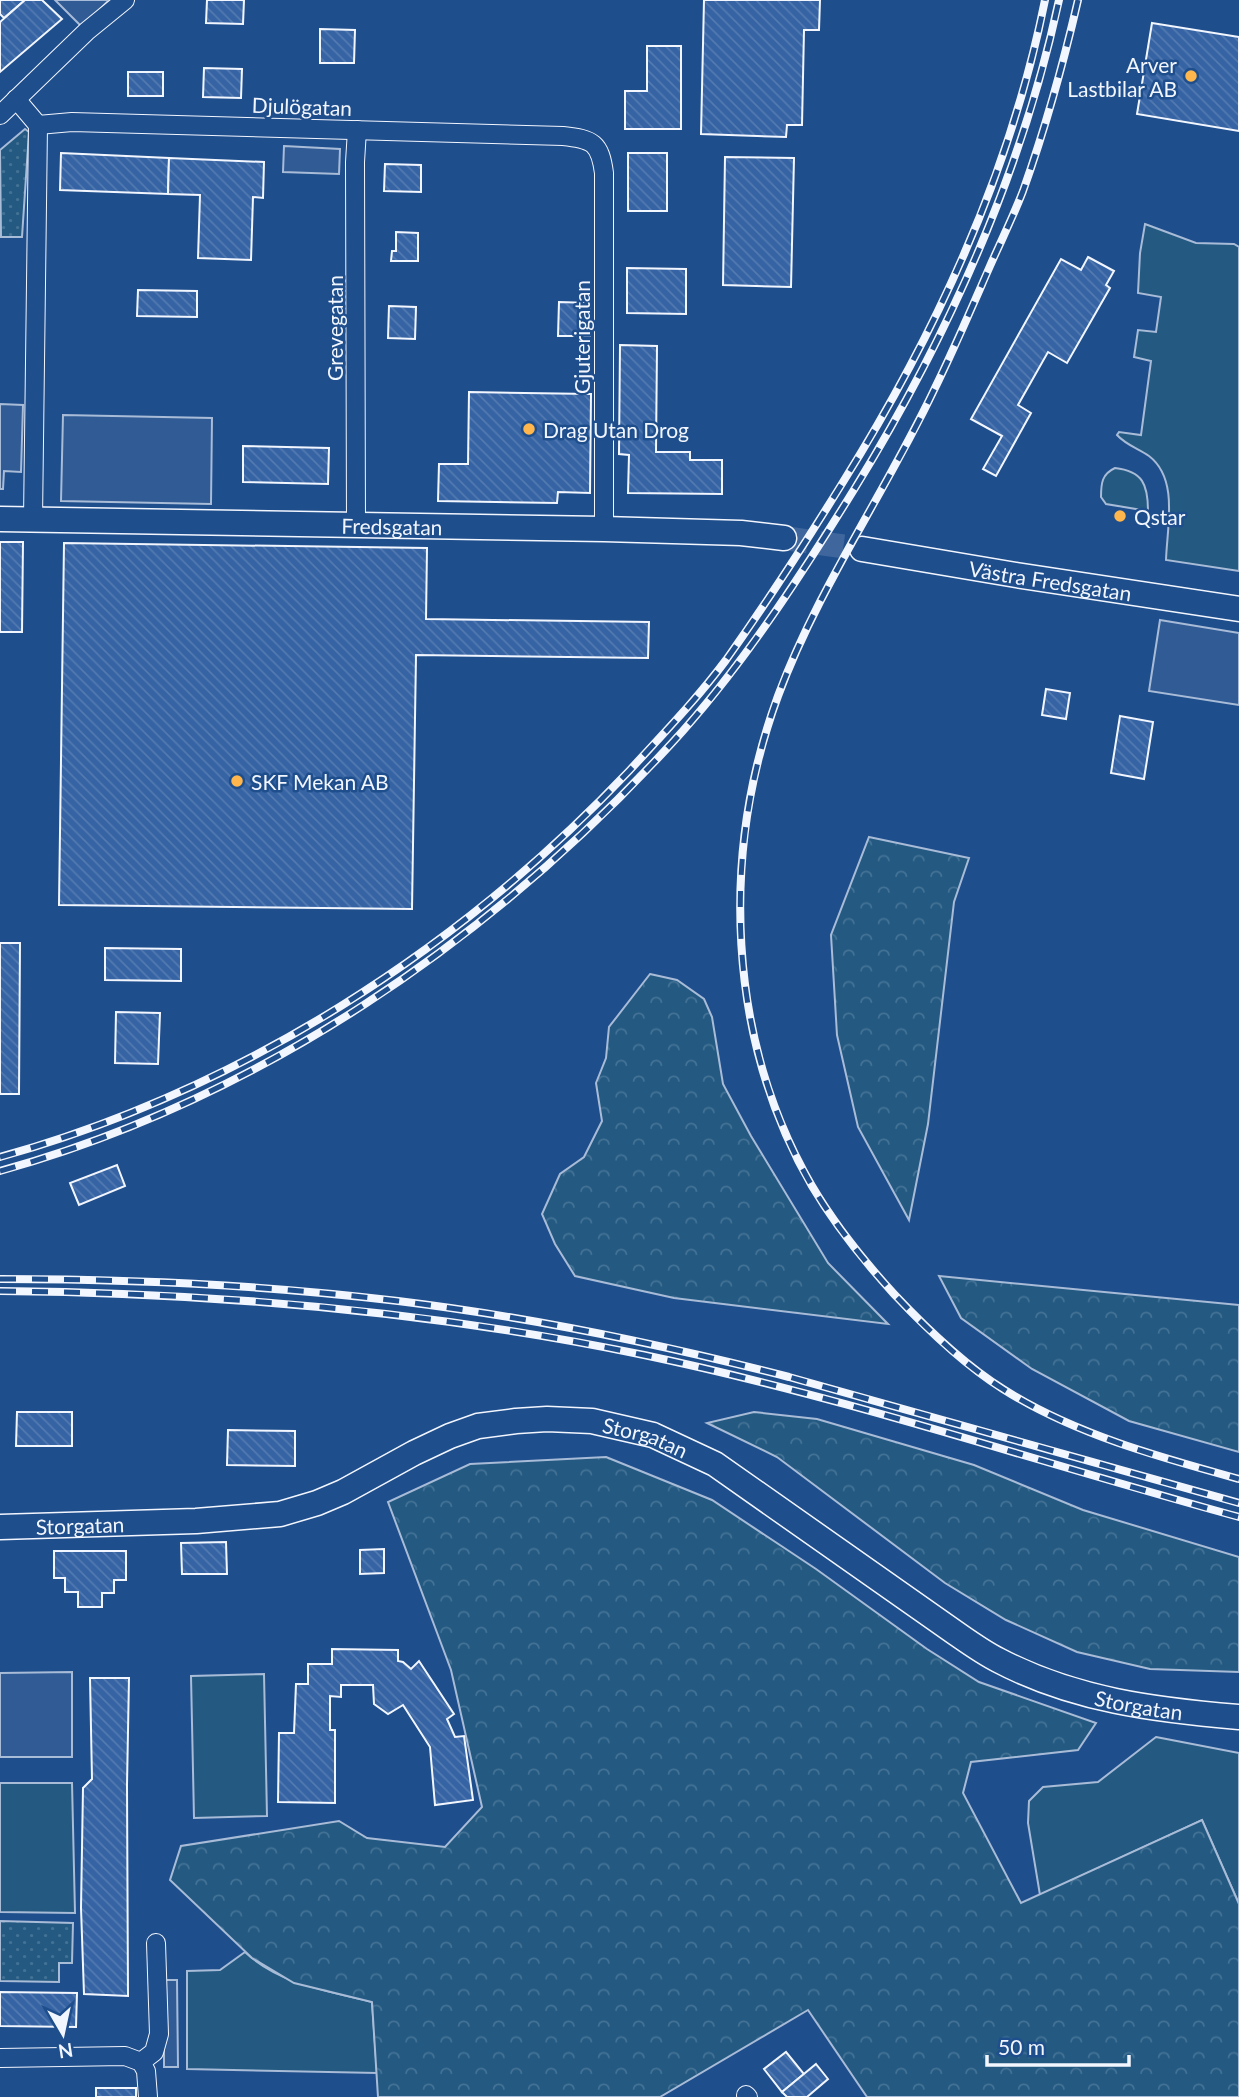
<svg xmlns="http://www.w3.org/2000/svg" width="1239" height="2097" font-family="Lato,sans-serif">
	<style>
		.grass { fill: #245a82; stroke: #a8bbd7; stroke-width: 2 }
		.forest { fill: url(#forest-crowns); stroke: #a8bbd7; stroke-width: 2 }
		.park { fill: url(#park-dots); stroke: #a8bbd7; stroke-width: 2 }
		.parking { fill: #305b95; stroke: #a8bbd7; stroke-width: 2 }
		.building { fill: url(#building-back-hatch); stroke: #f2f6ff; stroke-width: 2 }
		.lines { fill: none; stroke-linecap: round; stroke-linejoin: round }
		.secondary-tunnel { stroke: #3f679d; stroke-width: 24; stroke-dasharray: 24 12; stroke-linecap: butt }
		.street-casing { stroke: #f2f6ff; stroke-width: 20 }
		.secondary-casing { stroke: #f2f6ff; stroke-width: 27 }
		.street { stroke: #1f4e8c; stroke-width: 18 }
		.secondary { stroke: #1f4e8c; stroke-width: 24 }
		.rail-casing { stroke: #f2f6ff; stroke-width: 8 }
		.rail { stroke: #1f4e8c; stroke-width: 5; stroke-dasharray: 16; stroke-linecap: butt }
		.poi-dot { fill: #ffb74d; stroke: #1f4e8c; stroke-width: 2.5 }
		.labels { text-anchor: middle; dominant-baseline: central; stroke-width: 5; stroke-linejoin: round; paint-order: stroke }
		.poi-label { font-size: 21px; fill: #f2f6ff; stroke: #1f4e8c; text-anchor: start }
		.street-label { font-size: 21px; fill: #f2f6ff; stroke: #1f4e8c }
	</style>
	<defs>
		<pattern id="forest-crowns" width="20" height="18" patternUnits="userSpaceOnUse" patternTransform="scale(1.75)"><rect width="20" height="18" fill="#245a82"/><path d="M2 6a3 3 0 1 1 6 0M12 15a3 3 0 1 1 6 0" fill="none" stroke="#447295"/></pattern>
		<pattern id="park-dots" width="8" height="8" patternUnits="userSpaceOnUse" patternTransform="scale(1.75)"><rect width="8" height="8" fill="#245a82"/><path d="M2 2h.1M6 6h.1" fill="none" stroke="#447295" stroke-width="1.8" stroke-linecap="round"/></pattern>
		<pattern id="building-back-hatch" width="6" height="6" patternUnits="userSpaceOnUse" patternTransform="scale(1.75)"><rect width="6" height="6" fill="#3563a3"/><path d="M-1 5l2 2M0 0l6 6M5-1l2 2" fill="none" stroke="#537ab1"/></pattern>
	</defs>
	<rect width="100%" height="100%" fill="#1f4e8c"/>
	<g class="grass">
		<path d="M1145,224l51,19 38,1 5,3v324l-73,-11c1,-33 13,-81 -17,-104 -10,-7 -23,-11 -32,-21l2,-3 22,3 10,-74 -17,-4 4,-27 18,2 5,-35 -23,-4 2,-40z"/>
		<path d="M1115,468c28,3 33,17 33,43l-42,-7 -5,-7c0,-14 1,-23 14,-29z"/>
		<polygon points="264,1674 267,1816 194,1818 191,1676"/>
		<polygon points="1156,1737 1239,1753 1239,1904 1202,1820 1040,1895 1028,1823 1029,1801 1043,1787 1098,1782"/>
		<polygon points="0,1783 72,1783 75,1913 0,1912"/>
		<path d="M245,1952c34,32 83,39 127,50l5,71 -190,-4v-98l33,-1z"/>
	</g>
	<g class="forest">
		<polygon points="869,837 969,858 954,902 928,1124 909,1220 858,1127 837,1035 831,935"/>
		<polygon points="650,974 677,980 704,999 712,1017 723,1084 751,1136 828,1263 888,1324 674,1298 575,1276 555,1244 542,1214 560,1174 584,1157 602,1121 596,1083 606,1058 609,1027"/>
		<polygon points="939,1276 1239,1305 1239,1452 1129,1421 1032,1369 961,1318"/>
		<polygon points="754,1412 817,1419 974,1465 1083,1510 1239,1557 1239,1672 1150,1669 1077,1652 1006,1620 945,1583 777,1457 707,1423"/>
		<polygon points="606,1457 712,1500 816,1569 927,1649 979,1682 1096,1723 1078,1750 971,1762 963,1793 1021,1903 1202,1820 1239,1904 1239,2097 867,2097 808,2010 660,2097 378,2097 372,2002 294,1983 252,1958 170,1880 181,1846 339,1821 367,1838 445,1847 482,1807 451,1670 388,1502 470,1464"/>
	</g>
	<g class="park">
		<polygon points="25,129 29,132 22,237 1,237 0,150"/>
		<polygon points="0,1921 73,1923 72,1963 59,1963 59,1982 0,1981"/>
	</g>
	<g class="parking">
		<polygon points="55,0 109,0 82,27"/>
		<polygon points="284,146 340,149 339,174 283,172"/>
		<polygon points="0,404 23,405 21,472 4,471 3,489 0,489"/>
		<polygon points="63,415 212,418 211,504 61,501"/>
		<polygon points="1160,620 1239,633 1239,705 1149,691"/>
		<polygon points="72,1672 72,1757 0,1757 0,1673"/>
		<polygon points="164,1980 177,1980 178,2067 164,2067"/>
	</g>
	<g class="building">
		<polygon points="0,0 25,0 4,18 0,14"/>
		<polygon points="25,0 42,0 62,19 0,72 0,22"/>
		<polygon points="207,0 244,0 243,24 206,23"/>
		<polygon points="704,0 820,0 819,30 804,30 802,125 787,125 786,137 701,134"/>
		<polygon points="1152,23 1239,37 1239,131 1137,114"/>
		<polygon points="320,29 355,30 354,63 320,63"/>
		<polygon points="647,46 681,46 681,129 625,129 625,91 647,91"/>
		<polygon points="204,68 242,69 241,98 203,97"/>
		<rect x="128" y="72" width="35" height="24"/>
		<polygon points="61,153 169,158 168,194 60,190"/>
		<rect x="628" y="153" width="39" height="58"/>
		<polygon points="725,157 794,158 791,287 723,285"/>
		<polygon points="169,158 264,162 263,198 253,197 251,260 198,258 200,195 168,194"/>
		<polygon points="385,164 421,165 421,192 384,191"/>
		<polygon points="396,232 418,233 418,261 391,261 392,251 396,251"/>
		<polygon points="1088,257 1114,271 1106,285 1110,288 1067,363 1048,352 1018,405 1031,413 996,476 983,469 1002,436 971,419 1061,259 1081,270"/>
		<polygon points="627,268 686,269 686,314 627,313"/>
		<polygon points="138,290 197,291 197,317 137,316"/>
		<polygon points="559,302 590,303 590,336 558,336"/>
		<polygon points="389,306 416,307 415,339 388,338"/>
		<polygon points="620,345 657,346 656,452 690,452 690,460 722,460 722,494 628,493 629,455 619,454"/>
		<polygon points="469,392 591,394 590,493 558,492 557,503 438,501 439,464 468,464"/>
		<polygon points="243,446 329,448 328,484 243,482"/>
		<polygon points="0,542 23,542 22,632 0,632"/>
		<polygon points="64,543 427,548 426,619 649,622 648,658 416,655 412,909 59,905"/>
		<polygon points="1046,689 1070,693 1066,719 1042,715"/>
		<polygon points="1120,716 1153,722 1144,779 1111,773"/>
		<polygon points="0,943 20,943 19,1094 0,1094"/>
		<polygon points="105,948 181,949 181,981 105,980"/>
		<polygon points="116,1012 160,1013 158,1064 115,1063"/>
		<polygon points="117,1165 125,1186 79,1205 70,1183"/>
		<polygon points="17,1412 72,1412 72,1446 16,1446"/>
		<polygon points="228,1430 295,1431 295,1466 227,1465"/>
		<polygon points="226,1542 227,1574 182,1574 181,1543"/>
		<polygon points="384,1549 384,1573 360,1574 360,1550"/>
		<polygon points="54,1551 126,1551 126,1580 114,1580 114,1593 102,1593 102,1607 78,1607 78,1592 65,1592 65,1578 54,1578"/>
		<polygon points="332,1649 398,1650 398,1661 403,1662 411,1669 419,1661 454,1714 447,1719 455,1737 464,1736 473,1800 435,1805 430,1747 403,1705 388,1714 374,1704 373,1685 341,1685 341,1697 330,1696 330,1730 335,1730 335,1803 278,1802 279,1733 294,1733 296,1684 308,1684 308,1664 332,1664"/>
		<polygon points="90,1678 129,1678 127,1785 128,1996 84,1994 81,1908 83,1788 92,1779"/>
		<polygon points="0,1992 77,1993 76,2027 0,2026"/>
		<polygon points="786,2052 804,2074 782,2092 764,2069"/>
		<polygon points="816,2064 828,2079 807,2097 787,2097 782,2092"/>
		<rect x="96" y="2088" width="40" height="9"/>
	</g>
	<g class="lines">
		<polyline class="secondary-tunnel" points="784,538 862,549"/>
		<g class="street-casing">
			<g id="street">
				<path d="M16,99l22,26 34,-3 491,14c30,3 37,7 41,37v356"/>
				<polyline points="0,115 87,31 125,0"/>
				<polyline points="33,520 38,125"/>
				<polyline points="356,525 355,162 357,130"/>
				<polyline points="0,2058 125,2056 141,2062 146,2071 148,2097"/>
				<polyline points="141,2062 154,2052 159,2034 156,1943"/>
				<polyline points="746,2095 748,2097"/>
			</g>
		</g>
		<g class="secondary-casing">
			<g id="secondary">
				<path id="s1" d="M0,519l604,10 137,4 43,5"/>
				<path id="s2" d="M862,549l154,26 223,34"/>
				<path id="s3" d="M0,1527l196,-6 84,-7 37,-11 26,-11 71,-39 36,-17 28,-10 38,-5 31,-2 45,2 61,14 62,29 242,170c13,9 27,19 41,26 76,40 157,50 241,57"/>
			</g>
		</g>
		<use href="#street" class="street"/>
		<use href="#secondary" class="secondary"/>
		<g class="rail-casing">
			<g id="rail">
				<path d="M1078,0c-15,65 -33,129 -55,191 -10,26 -22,50 -33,75 -18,41 -36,83 -56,124 -49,103 -116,198 -156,306 -58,158 -51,343 34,490 23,39 52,75 82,108 33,35 69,70 109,95 71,45 156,68 236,90"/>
				<path d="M0,1157c240,-67 458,-206 629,-386 33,-36 68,-72 97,-111 41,-58 80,-118 117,-178 92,-147 168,-311 202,-482"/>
				<path d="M0,1171c259,-72 491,-231 671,-427 71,-77 129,-167 184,-256 92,-150 167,-315 204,-488"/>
				<path d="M0,1279c133,0 266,6 398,22 132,16 262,43 391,76l450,126"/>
				<path d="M0,1291c217,2 431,20 644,64 201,42 397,108 595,162"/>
			</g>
		</g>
		<use href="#rail" class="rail"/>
	</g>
	<g class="poi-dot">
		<circle cx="1191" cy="76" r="7"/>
		<circle cx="529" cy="429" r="7"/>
		<circle cx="1120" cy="516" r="7"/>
		<circle cx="237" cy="781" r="7"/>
	</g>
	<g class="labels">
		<g class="poi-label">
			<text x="1177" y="64" text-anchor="end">Arver<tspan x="1177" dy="24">Lastbilar AB</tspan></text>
			<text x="543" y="429">Drag Utan Drog</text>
			<text x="1134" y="516">Qstar</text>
			<text x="251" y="781">SKF Mekan AB</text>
		</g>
		<g class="street-label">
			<text transform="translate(302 106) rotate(2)">Djulögatan</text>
			<text transform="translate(334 328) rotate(-90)">Grevegatan</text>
			<text transform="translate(581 337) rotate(-90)">Gjuterigatan</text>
			<text stroke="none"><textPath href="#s1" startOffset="392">Fredsgatan</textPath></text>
			<text stroke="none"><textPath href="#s2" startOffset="191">Västra Fredsgatan</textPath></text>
			<text stroke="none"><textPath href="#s3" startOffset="668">Storgatan</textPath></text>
			<text stroke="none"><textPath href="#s3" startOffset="80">Storgatan</textPath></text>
			<text stroke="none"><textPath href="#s3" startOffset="1236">Storgatan</textPath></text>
		</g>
	</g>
	<g transform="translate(63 2034) rotate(171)" stroke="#1f4e8c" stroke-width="5" paint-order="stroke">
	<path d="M0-5L12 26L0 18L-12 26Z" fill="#f2f6ff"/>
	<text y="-10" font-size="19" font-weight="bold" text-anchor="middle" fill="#f2f6ff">N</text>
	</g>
	<path d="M987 2055v10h142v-10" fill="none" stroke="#f2f6ff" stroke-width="3.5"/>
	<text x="998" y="2055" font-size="21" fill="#f2f6ff" stroke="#1f4e8c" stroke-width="5" paint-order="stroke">50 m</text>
</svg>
